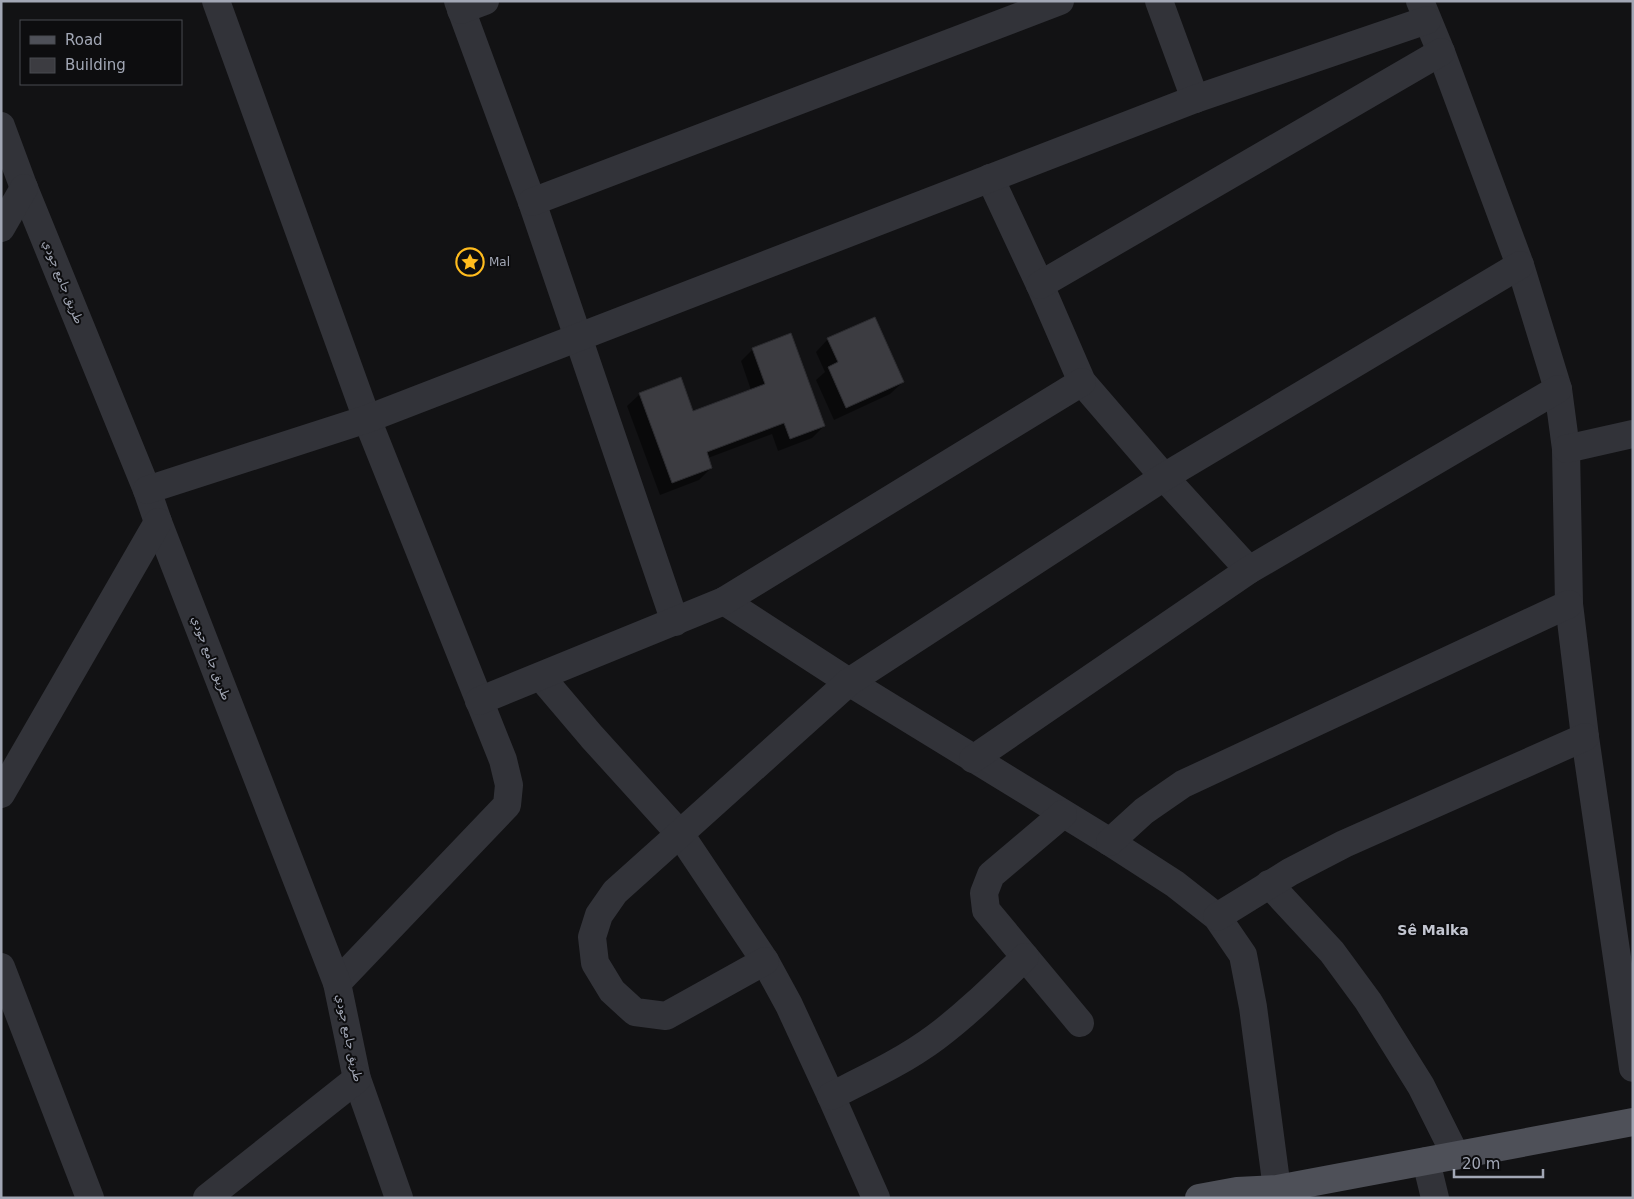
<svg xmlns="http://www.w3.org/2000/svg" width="1634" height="1199" font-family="'DejaVu Sans','Noto Sans Arabic',sans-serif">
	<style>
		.shadow { fill: #0007 }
		.building { fill: #3c3c41; stroke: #2c2c30 }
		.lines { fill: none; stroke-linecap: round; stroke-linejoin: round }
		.minor { stroke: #323339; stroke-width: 28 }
		.major { stroke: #4e5058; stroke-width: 28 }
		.labels { text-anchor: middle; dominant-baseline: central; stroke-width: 4; stroke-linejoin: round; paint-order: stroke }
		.poi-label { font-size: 12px; fill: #a2a7b5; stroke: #0d0d0f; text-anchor: start }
		.street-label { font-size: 12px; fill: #a2a7b5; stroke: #0d0d0f }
		.neighbourhood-label { font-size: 14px; font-weight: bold; fill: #c3c6d1; stroke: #0d0d0f }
	</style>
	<rect width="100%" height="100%" fill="#121214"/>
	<g class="shadow">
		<polygon points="828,339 903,382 890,394 834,420 816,380 825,372 816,352"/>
		<polygon points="753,349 824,426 812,438 778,451 772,434 708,458 711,468 699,480 660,495 627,406 640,394 693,412 751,390 741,361"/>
	</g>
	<g class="building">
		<polygon points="875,317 904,382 846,408 828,367 838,362 827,338"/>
		<polygon points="791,333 825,426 790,439 784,423 707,452 712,468 672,483 639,393 681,377 693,411 765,384 752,348"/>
	</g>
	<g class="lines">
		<g class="minor">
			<polyline points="216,1 367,419 503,760 509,785 507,805 337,983"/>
			<polyline points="458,1 532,202 675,622"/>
			<polyline points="1159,1 1195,99"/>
			<polyline points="1420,1 1441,52 1520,265 1558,389 1566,449 1569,604 1585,737 1633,1068"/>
			<polyline points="461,10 485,1"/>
			<polyline points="1,126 24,188 147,490 158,522 337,983 357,1079 399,1198"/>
			<polyline points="990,178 1040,285 1082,382 1164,477 1249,570"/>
			<polyline points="532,202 1060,1"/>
			<polyline points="1,228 24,188"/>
			<polyline points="1040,285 1441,52"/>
			<polyline points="1566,449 1633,434"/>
			<polyline points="147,490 367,419 1195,99 1427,20"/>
			<polyline points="724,601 849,682 1110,842 1175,884 1217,917 1243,955 1253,1007 1277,1189"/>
			<polyline points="541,677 592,737 680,834 765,961 789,1005 831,1096 876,1198"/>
			<polyline points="479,701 724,601 1082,382"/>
			<polyline points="973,759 1249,570 1558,389"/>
			<polyline points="1,794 158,522"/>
			<polyline points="1063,814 991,875 984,893 986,910 1080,1023"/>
			<polyline points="1110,842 1144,811 1183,784 1569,604"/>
			<polyline points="1269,884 1332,952 1368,1001 1421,1086 1456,1156"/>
			<polyline points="1217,917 1290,872 1344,844 1585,737"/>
			<polyline points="765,961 666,1016 635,1012 612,991 595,963 592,937 599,915 615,892 849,682 1164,477 1520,265"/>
			<polyline points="1,967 90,1198"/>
			<path d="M831,1096c36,-18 73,-35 105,-59 32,-24 60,-52 89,-80"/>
			<polyline points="1426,1161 1435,1198"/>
			<polyline points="207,1198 357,1079"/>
		</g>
		<polyline class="major" points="1199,1198 1237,1191 1277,1189 1633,1122"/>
	</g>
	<defs>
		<g id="sight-ring" transform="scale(1.4375)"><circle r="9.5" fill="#0d0d0f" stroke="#ffbc1e" stroke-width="1.5"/><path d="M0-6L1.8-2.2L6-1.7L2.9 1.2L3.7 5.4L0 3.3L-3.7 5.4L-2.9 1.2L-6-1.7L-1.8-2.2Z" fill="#ffbc1e"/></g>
	</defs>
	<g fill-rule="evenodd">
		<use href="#sight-ring" x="470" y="262"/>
	</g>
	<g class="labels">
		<g class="poi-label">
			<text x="489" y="262">Mal</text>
		</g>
		<g class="street-label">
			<text transform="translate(63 282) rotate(68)">طريق جامع جودي</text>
			<text transform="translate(211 658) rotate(69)">طريق جامع جودي</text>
			<text transform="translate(349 1038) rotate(78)">طريق جامع جودي</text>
		</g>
		<g class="neighbourhood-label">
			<text x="1433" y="930">Sê Malka</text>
		</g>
	</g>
	<rect width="1634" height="1199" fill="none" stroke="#a2a7b5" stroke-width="5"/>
	<rect x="20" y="20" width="162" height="65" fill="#0d0d0f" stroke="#494b51"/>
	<rect x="30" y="36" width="25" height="8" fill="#4e5058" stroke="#494b51"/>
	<text x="65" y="45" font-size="15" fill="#a2a7b5">Road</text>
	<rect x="30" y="58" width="25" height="15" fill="#3c3c41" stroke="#494b51"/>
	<text x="65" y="70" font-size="15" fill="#a2a7b5">Building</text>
	<path d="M1454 1169v8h89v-8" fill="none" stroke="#a2a7b5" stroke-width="2.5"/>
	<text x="1462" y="1169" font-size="15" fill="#a2a7b5" stroke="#0d0d0f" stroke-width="4" paint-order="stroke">20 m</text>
</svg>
